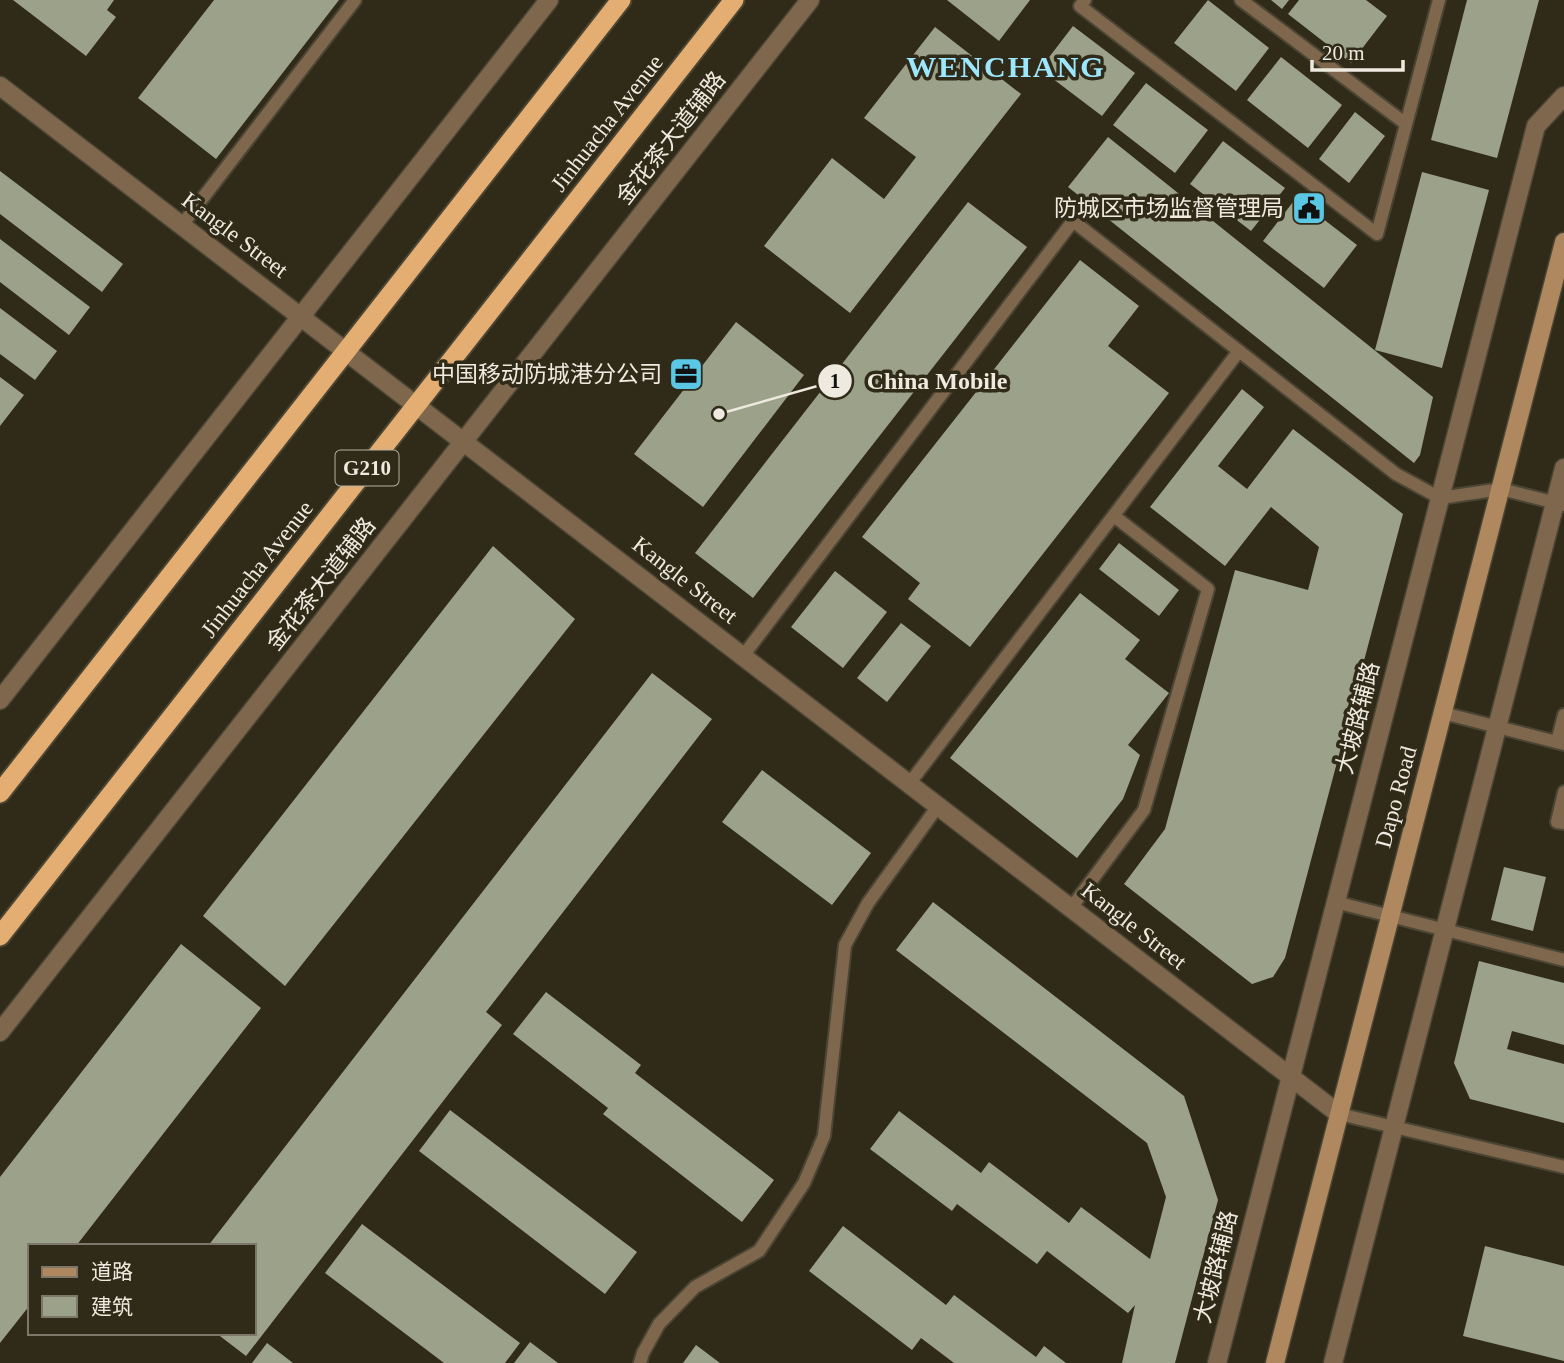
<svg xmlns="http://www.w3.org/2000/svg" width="1564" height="1363" font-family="'Times New Roman','Noto Sans SC',serif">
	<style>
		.building { fill: #9ca18a }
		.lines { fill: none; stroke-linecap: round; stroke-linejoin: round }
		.service-casing { stroke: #4b4534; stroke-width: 16 }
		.minor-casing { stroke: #4b4534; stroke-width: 21 }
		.tertiary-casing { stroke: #4b4534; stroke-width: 21 }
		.secondary-casing { stroke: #4b4534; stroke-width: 21 }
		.trunk-casing { stroke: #4b4534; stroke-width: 23 }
		.service { stroke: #7f674d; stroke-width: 12 }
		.minor { stroke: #7f674d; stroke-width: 18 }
		.tertiary { stroke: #7f674d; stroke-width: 18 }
		.secondary { stroke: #af885f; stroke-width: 18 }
		.trunk { stroke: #e4ad72; stroke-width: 19 }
		.labels { text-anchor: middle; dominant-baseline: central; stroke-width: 7; stroke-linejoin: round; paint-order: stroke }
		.shield { fill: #302a18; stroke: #b5b0a3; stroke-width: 2 }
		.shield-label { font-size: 21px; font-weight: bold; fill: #eeeadf }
		.street-label { font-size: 23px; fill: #eeeadf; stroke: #302a18 }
		.poi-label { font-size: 23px; fill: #eeeadf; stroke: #302a18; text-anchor: end }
		.district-label { font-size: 30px; font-weight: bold; letter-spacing: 2px; fill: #9ce7fd; stroke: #302a18 }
		.leader { fill: none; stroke: #eeeadf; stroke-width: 2.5 }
		.callout-dot { fill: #eeeadf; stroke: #302a18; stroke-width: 2.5 }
		.mark-label { font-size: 21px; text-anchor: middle; font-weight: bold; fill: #111 }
		.callout-label { font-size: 24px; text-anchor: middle; font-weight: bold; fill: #eeeadf; stroke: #302a18; stroke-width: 7; stroke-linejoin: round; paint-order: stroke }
	</style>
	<rect width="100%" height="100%" fill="#302a18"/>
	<g class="building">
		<polygon points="13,0 114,0 107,10 116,17 86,56"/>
		<polygon points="214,0 339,0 216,159 138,98"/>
		<polygon points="947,0 1030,0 999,41"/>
		<polygon points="1208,0 1269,48 1236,91 1174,43"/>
		<polygon points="1271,0 1289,0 1282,9"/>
		<polygon points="1299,0 1366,0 1387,16 1351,63 1288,14"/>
		<polygon points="1467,0 1539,0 1497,158 1431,140"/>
		<polygon points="1073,26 1135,73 1102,116 1040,69"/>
		<polygon points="935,27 1021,94 850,313 764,246 832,158 884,199 916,157 864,118"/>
		<polygon points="1281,57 1342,105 1308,148 1247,100"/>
		<polygon points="1146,83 1208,130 1175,173 1113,125"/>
		<polygon points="1355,112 1385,136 1349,183 1319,159"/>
		<polygon points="1108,137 1433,397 1420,455 1414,463 1068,187"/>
		<polygon points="1223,141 1285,188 1251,231 1190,184"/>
		<polygon points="0,171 123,264 102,292 0,214"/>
		<polygon points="1422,172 1489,190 1442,368 1375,350"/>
		<polygon points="1296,198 1357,245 1324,288 1263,241"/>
		<polygon points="968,202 1027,247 753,598 695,553"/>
		<polygon points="0,239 90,307 69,335 0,282"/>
		<polygon points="1080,260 1139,306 1108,346 1169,393 970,647 908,599 920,583 862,537"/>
		<polygon points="0,308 57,351 35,380 0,354"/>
		<polygon points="736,322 804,375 703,507 634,454"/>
		<polygon points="0,377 24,395 0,426"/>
		<polygon points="1242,389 1264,407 1218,466 1247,489 1293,429 1403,514 1285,958 1273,977 1252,984 1124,884 1165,829 1235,570 1308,590 1319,547 1271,507 1225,566 1150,507"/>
		<polygon points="1119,543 1179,590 1159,616 1099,569"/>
		<polygon points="493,546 575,619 285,986 203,916"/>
		<polygon points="835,571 887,612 843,668 791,627"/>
		<polygon points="1080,593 1140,640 1125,659 1169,693 1128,745 1140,755 1123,799 1077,858 950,758"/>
		<polygon points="901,623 931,646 887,702 857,678"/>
		<polygon points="652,673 712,719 486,1012 502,1025 246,1356 216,1333 254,1333 254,1246 208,1246"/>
		<polygon points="762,770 871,853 832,905 722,822"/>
		<polygon points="1504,867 1546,877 1533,931 1491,920"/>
		<polygon points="933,902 1184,1096 1218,1200 1175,1363 1122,1363 1135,1305 1128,1313 1047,1251 1037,1264 957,1204 952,1211 870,1149 899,1111 981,1173 989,1162 1069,1223 1081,1207 1150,1259 1166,1197 1147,1143 896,950"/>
		<polygon points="181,944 261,1008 76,1246 30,1246 30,1305 0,1343 0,1177"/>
		<polygon points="1479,961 1564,983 1564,1045 1512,1031 1507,1049 1564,1064 1564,1123 1470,1099 1454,1063"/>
		<polygon points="546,992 641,1065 635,1073 774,1180 742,1222 603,1114 608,1108 513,1034"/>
		<polygon points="450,1110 637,1252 605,1294 419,1151"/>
		<polygon points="362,1224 520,1343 505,1363 444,1363 325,1273"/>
		<polygon points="843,1226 946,1305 954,1295 1036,1357 1044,1346 1066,1363 954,1363 921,1338 912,1350 809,1271"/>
		<polygon points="1485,1246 1564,1266 1564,1361 1463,1336"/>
		<polygon points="530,1342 558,1363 514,1363"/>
		<polygon points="267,1343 293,1363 252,1363"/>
		<polygon points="696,1345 720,1363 683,1363"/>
	</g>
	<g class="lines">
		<g class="service-casing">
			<g id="service">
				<polyline points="1085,0 1080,6 1377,234 1439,0"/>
				<polyline points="1241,0 1406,124"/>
				<polyline points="182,225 355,0"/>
				<polyline points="743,656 1073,221 1396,474 1440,498 1501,489 1564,505"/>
				<polyline points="1443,713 1564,744"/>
				<polyline points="1557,742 1564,715"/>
				<polyline points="909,784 1239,351"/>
				<polyline points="1564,792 1557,822 1564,823"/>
				<polyline points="1335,902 1564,960"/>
				<polyline points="1071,908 1144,810 1208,589 1114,516"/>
				<polyline points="1339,1114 1564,1167"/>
				<polyline points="640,1363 643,1353 659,1324 695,1287 759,1251 804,1183 824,1136 845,945 868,903 938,806"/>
			</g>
		</g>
		<g class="minor-casing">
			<g id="minor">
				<polyline points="0,86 1339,1114"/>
				<polyline points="1217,1363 1536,126 1564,96"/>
				<polyline points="1333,1363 1564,468"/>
			</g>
		</g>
		<g class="tertiary-casing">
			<g id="tertiary">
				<polyline points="0,700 549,0"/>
				<polyline points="0,1032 810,0"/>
			</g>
		</g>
		<g class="secondary-casing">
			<polyline id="secondary" points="1275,1363 1564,242"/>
		</g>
		<g class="trunk-casing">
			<g id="trunk">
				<polyline points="0,793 621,0"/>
				<polyline points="0,936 734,0"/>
			</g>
		</g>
		<use href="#service" class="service"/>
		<use href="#minor" class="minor"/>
		<use href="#tertiary" class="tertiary"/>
		<use href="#secondary" class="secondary"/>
		<use href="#trunk" class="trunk"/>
	</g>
	<defs>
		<g id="civic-square" transform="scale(1.75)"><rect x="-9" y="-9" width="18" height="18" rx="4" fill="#5ac8e5" stroke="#302a18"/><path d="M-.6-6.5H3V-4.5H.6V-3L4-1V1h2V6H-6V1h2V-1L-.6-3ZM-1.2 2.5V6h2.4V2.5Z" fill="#111"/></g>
		<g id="office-square" transform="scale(1.75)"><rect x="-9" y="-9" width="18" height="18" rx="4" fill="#5ac8e5" stroke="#302a18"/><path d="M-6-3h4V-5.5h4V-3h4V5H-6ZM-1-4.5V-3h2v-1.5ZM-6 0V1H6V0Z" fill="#111"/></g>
	</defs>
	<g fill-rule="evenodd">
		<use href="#civic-square" x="1309" y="208"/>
		<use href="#office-square" x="686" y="374"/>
	</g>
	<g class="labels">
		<rect class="shield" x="335.5" y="450.5" width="63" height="35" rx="5"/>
		<g class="shield-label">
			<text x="367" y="468">G210</text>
		</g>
		<g class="street-label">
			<text transform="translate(607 123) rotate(-52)">Jinhuacha Avenue</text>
			<text transform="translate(671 138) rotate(-52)">金花茶大道辅路</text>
			<text transform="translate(235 235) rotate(37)">Kangle Street</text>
			<text transform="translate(257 569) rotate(-52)">Jinhuacha Avenue</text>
			<text transform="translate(685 580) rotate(38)">Kangle Street</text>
			<text transform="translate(321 584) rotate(-52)">金花茶大道辅路</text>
			<text transform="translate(1358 718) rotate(-76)">大坡路辅路</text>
			<text transform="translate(1396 797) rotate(-75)">Dapo Road</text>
			<text transform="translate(1134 926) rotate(38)">Kangle Street</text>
			<text transform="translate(1216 1267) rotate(-76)">大坡路辅路</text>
		</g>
		<g class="poi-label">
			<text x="1284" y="208">防城区市场监督管理局</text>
			<text x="662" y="374">中国移动防城港分公司</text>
		</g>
		<g class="district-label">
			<text x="1006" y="66">WENCHANG</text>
		</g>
	</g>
	<path class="leader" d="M719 414L835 381"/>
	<g class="callout-dot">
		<circle cx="719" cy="414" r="7"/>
		<circle cx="835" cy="381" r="18"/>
	</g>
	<g class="mark-label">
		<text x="835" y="388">1</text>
	</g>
	<g class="callout-label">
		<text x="937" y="389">China Mobile</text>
	</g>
	<rect x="28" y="1244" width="228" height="91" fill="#302a18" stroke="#7c7768" stroke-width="2"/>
	<rect x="42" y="1267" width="35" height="10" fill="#af885f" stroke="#7c7768" stroke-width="2"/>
	<text x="91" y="1279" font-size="21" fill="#eeeadf">道路</text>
	<rect x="42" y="1296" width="35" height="21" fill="#9ca18a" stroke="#7c7768" stroke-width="2"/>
	<text x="91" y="1314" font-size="21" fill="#eeeadf">建筑</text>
	<path d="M1312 60v10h91v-10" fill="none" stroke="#eeeadf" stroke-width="3.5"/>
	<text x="1322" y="60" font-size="21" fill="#eeeadf" stroke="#302a18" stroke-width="5" paint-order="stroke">20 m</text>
</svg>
